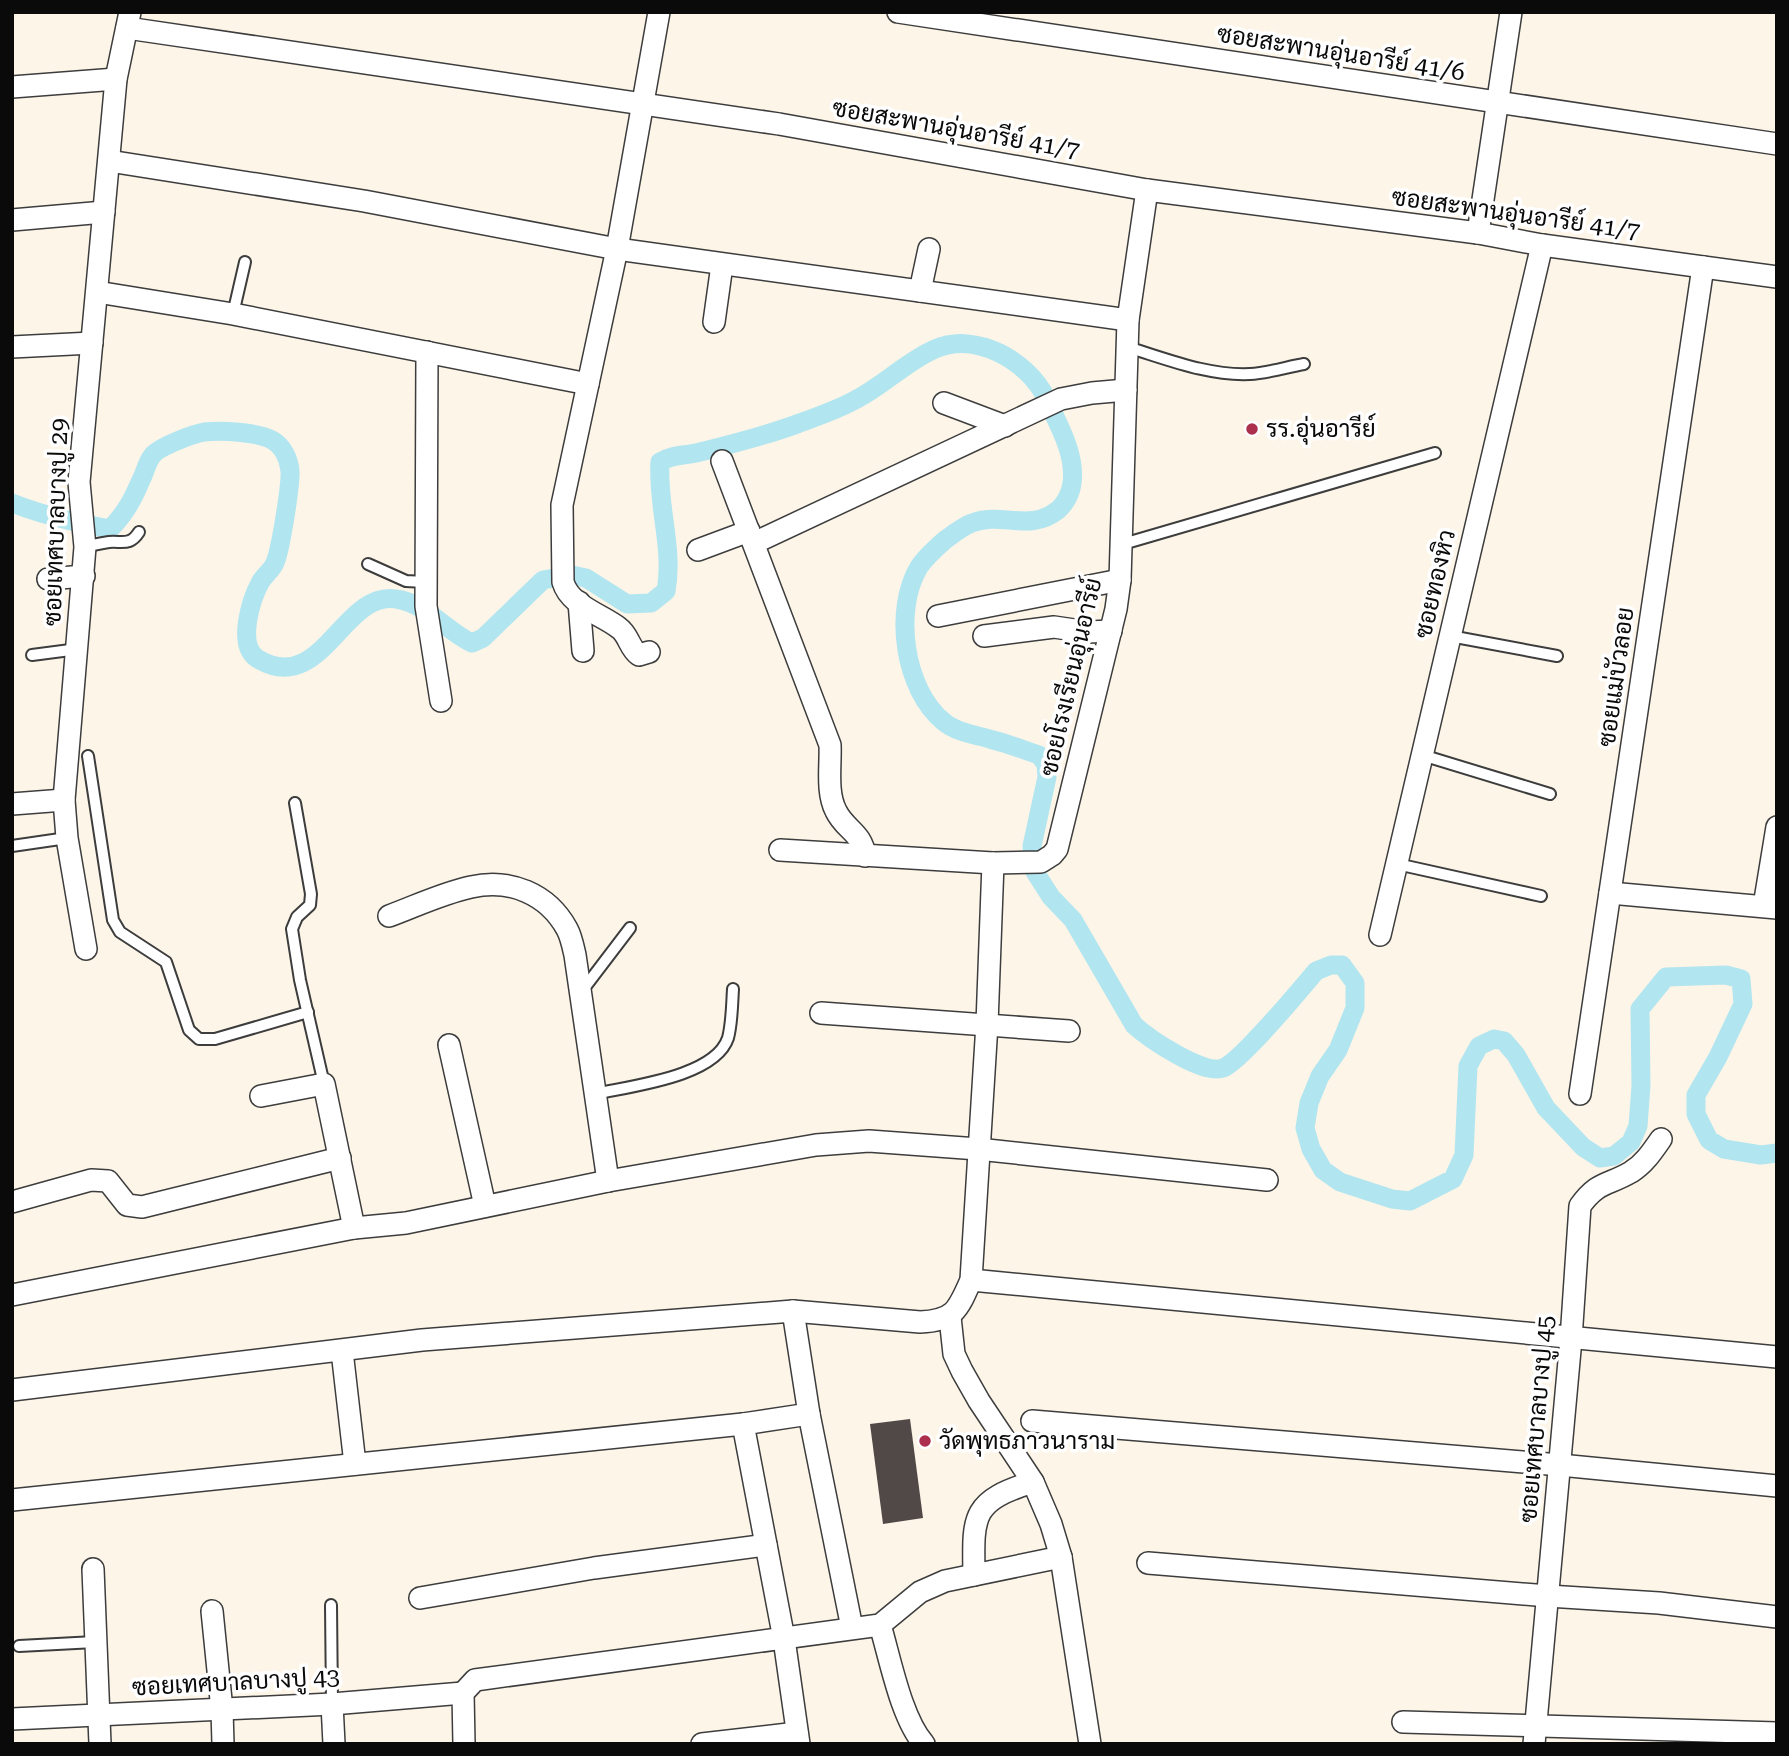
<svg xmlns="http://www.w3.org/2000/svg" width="1789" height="1756" font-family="'Roboto Serif',Sarabun,serif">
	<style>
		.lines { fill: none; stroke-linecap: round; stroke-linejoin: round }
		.canal { stroke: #b1e5f0; stroke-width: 19 }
		.building { fill: #514947 }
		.lane-casing { stroke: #3d3d3d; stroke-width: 14 }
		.street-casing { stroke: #3d3d3d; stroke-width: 24 }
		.lane { stroke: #fff; stroke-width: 10 }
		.street { stroke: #fff; stroke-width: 21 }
		.poi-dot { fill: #ac2f4e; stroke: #fff; stroke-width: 2.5 }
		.labels { text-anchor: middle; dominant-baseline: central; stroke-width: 7; stroke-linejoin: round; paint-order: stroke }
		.street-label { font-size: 24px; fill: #0a0a0a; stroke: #fff }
		.poi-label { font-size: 24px; fill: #0a0a0a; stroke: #fff; text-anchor: start }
	</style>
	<rect width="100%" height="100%" fill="#fdf5e8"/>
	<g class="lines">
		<path class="canal" d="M12,503c33,13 64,20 98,26 15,-15 23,-30 31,-49 4,-7 6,-18 11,-24 6,-9 41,-22 52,-24 16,-2 54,0 68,8 11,6 17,19 18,31 1,13 -9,75 -14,89 -2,8 -10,14 -15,21 -10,18 -25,65 -3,78 64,38 85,-69 138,-60 30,4 51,33 76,44l11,-5 60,-58 29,-5 14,3 41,26 24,-1 15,-12c8,-42 -9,-86 -6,-129 12,-8 26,-6 40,-10 32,-8 65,-16 97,-28 19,-7 40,-14 58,-24 28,-14 52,-39 80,-51 41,-18 93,12 111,49 12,26 30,56 26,85 -1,10 -7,21 -14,27 -29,23 -56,1 -86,13 -9,3 -20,12 -27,17 -8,7 -20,18 -26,27 -26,43 -15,123 25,155 13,11 34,13 49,18 16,4 31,10 46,15l7,9 1,13 -15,69 3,26 16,25 22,23 61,105c14,13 70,51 89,43 17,-6 78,-79 93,-97l15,-6h11l13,18v25l-17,42 -18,26 -11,27 -4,25 6,21 12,21 17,12 52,17 18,2 43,-22 11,-24 4,-89 11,-20 15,-7 10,2 12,14 30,53 37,39 17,11 14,-2 17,-14 7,-16 3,-40 -1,-77 26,-32 60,-2 15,4 2,25 -25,53 -22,38v19l13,26 15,9 37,6 16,-2"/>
	</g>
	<polygon class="building" points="910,1419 923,1518 883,1524 870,1424"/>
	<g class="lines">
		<g class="lane-casing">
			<g id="lane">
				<polyline points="233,314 245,262"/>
				<path d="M1127,347c40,12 81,29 123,27 18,-1 37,-7 54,-10"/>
				<polyline points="1123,544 1435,453"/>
				<path d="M85,547c8,-2 16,-4 24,-5 14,-1 21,4 30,-10"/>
				<polyline points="368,564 406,581 425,582"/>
				<polyline points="1450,636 1557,656"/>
				<polyline points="32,655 78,649"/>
				<polyline points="1422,755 1550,794"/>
				<polyline points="88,756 113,920 120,932 166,962 189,1030 199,1039 215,1039 308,1012"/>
				<polyline points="295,803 311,894 310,905 297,917 292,929 300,980 324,1084"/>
				<polyline points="12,846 67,838"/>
				<polyline points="1397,864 1541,896"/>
				<polyline points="582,991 630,928"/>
				<path d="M595,1094c35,-8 120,-17 133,-56 4,-15 4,-33 5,-49"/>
				<polyline points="331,1605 332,1704"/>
				<polyline points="19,1646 95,1642"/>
			</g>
		</g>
		<g class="street-casing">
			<g id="street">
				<polyline points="898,12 1777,144"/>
				<polyline points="127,28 779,124 1147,190 1478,233 1542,245 1777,277"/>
				<polyline points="12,87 116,79"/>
				<polyline points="109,161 364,201 617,249 1128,320"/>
				<polyline points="12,220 104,212"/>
				<polyline points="1478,233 1511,12"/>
				<polyline points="920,291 929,249"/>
				<polyline points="97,292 233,314 588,384"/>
				<polyline points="714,322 722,265"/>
				<polyline points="12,347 92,343"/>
				<polyline points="427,352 426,606 441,701"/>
				<polyline points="944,403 1005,426"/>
				<path d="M722,461l108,284c1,20 -4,47 6,66 9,19 26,21 29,45"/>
				<polyline points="754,543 1061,399 1092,393 1126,390"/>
				<polyline points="698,550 749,531"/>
				<polyline points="48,579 84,576"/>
				<polyline points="579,602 583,651"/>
				<polyline points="938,616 1120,580"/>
				<polyline points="984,636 1054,627 1088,632 1111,631"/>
				<path d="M649,652l-10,3c-10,-7 -10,-20 -20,-27 -18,-14 -49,-22 -56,-46l-1,-77 55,-256 42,-237"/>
				<polyline points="12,804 64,800"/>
				<polyline points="780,850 993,863 1041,862 1052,855 1057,849 1116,609 1120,580 1128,320 1147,190"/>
				<polyline points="1610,893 1777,908"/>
				<polyline points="1764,906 1777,827"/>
				<path d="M389,916c27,-10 54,-23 82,-29 39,-9 77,7 96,42 4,7 6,17 8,26l33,226"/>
				<polyline points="1380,935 1542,245"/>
				<polyline points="86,949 67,838 64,800 85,547 79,482 116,79 130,12"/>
				<polyline points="821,1013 1069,1031"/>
				<polyline points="449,1045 485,1206"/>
				<polyline points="1580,1094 1703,267"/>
				<polyline points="261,1096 324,1084 354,1228"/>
				<polyline points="12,1202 91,1180 108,1181 127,1205 142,1207 340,1158"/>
				<polyline points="971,1280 1777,1357"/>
				<polyline points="12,1295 354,1228 406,1223 608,1181 816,1145 869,1141 978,1149 1267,1180"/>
				<polyline points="793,1311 809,1414 852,1628"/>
				<polyline points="950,1317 954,1354 962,1371 979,1401 1033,1482 1051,1524 1061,1557 1090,1744"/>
				<polyline points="342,1351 355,1464"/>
				<path d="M12,1390l410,-50 371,-29 127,11c34,-1 38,-12 51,-42l16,-256 6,-161"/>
				<polyline points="1032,1421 1560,1465 1777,1486"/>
				<polyline points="743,1424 784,1639 799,1744"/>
				<polyline points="12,1500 743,1424 809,1414"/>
				<polyline points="1148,1563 1548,1596 1659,1603 1777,1617"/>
				<polyline points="93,1569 100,1744"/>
				<path d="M974,1575c-1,-59 -3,-74 59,-93"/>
				<polyline points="420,1598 594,1568 766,1545"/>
				<polyline points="212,1611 222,1710 223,1744"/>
				<path d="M880,1625c10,33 21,93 44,119"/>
				<polyline points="332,1704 334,1744"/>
				<polyline points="12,1719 332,1704 463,1693"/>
				<polyline points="1403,1722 1777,1733"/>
				<polyline points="464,1744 463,1693 475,1680 880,1625 920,1592 945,1581 1061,1557"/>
				<polyline points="702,1744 797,1733"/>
				<path d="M1534,1744l37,-405 9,-133c18,-25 27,-20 51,-34 13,-8 21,-20 30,-33"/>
			</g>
		</g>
		<use href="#lane" class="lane"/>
		<use href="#street" class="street"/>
	</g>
	<g class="poi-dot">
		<circle cx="1252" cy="429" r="7"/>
		<circle cx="925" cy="1441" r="7"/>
	</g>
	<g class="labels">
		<g class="street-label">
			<text transform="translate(1341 53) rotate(9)">ซอยสะพานอุ่นอารีย์ 41/6</text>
			<text transform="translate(956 129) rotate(10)">ซอยสะพานอุ่นอารีย์ 41/7</text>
			<text transform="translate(1516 214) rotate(8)">ซอยสะพานอุ่นอารีย์ 41/7</text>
			<text transform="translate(56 522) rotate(-88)">ซอยเทศบาลบางปู 29</text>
			<text transform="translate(1435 584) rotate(-77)">ซอยทองหิว</text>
			<text transform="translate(1071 677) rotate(-77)">ซอยโรงเรียนอุ่นอารีย์</text>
			<text transform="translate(1616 677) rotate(-82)">ซอยแม่บัวลอย</text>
			<text transform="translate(1537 1419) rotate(-85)">ซอยเทศบาลบางปู 45</text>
			<text transform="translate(236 1682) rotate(-3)">ซอยเทศบาลบางปู 43</text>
		</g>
		<g class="poi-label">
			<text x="1266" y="429">รร.อุ่นอารีย์</text>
			<text x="939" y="1441">วัดพุทธภาวนาราม</text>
		</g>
	</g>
	<rect width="1789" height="1756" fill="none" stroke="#0a0a0a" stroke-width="28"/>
</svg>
